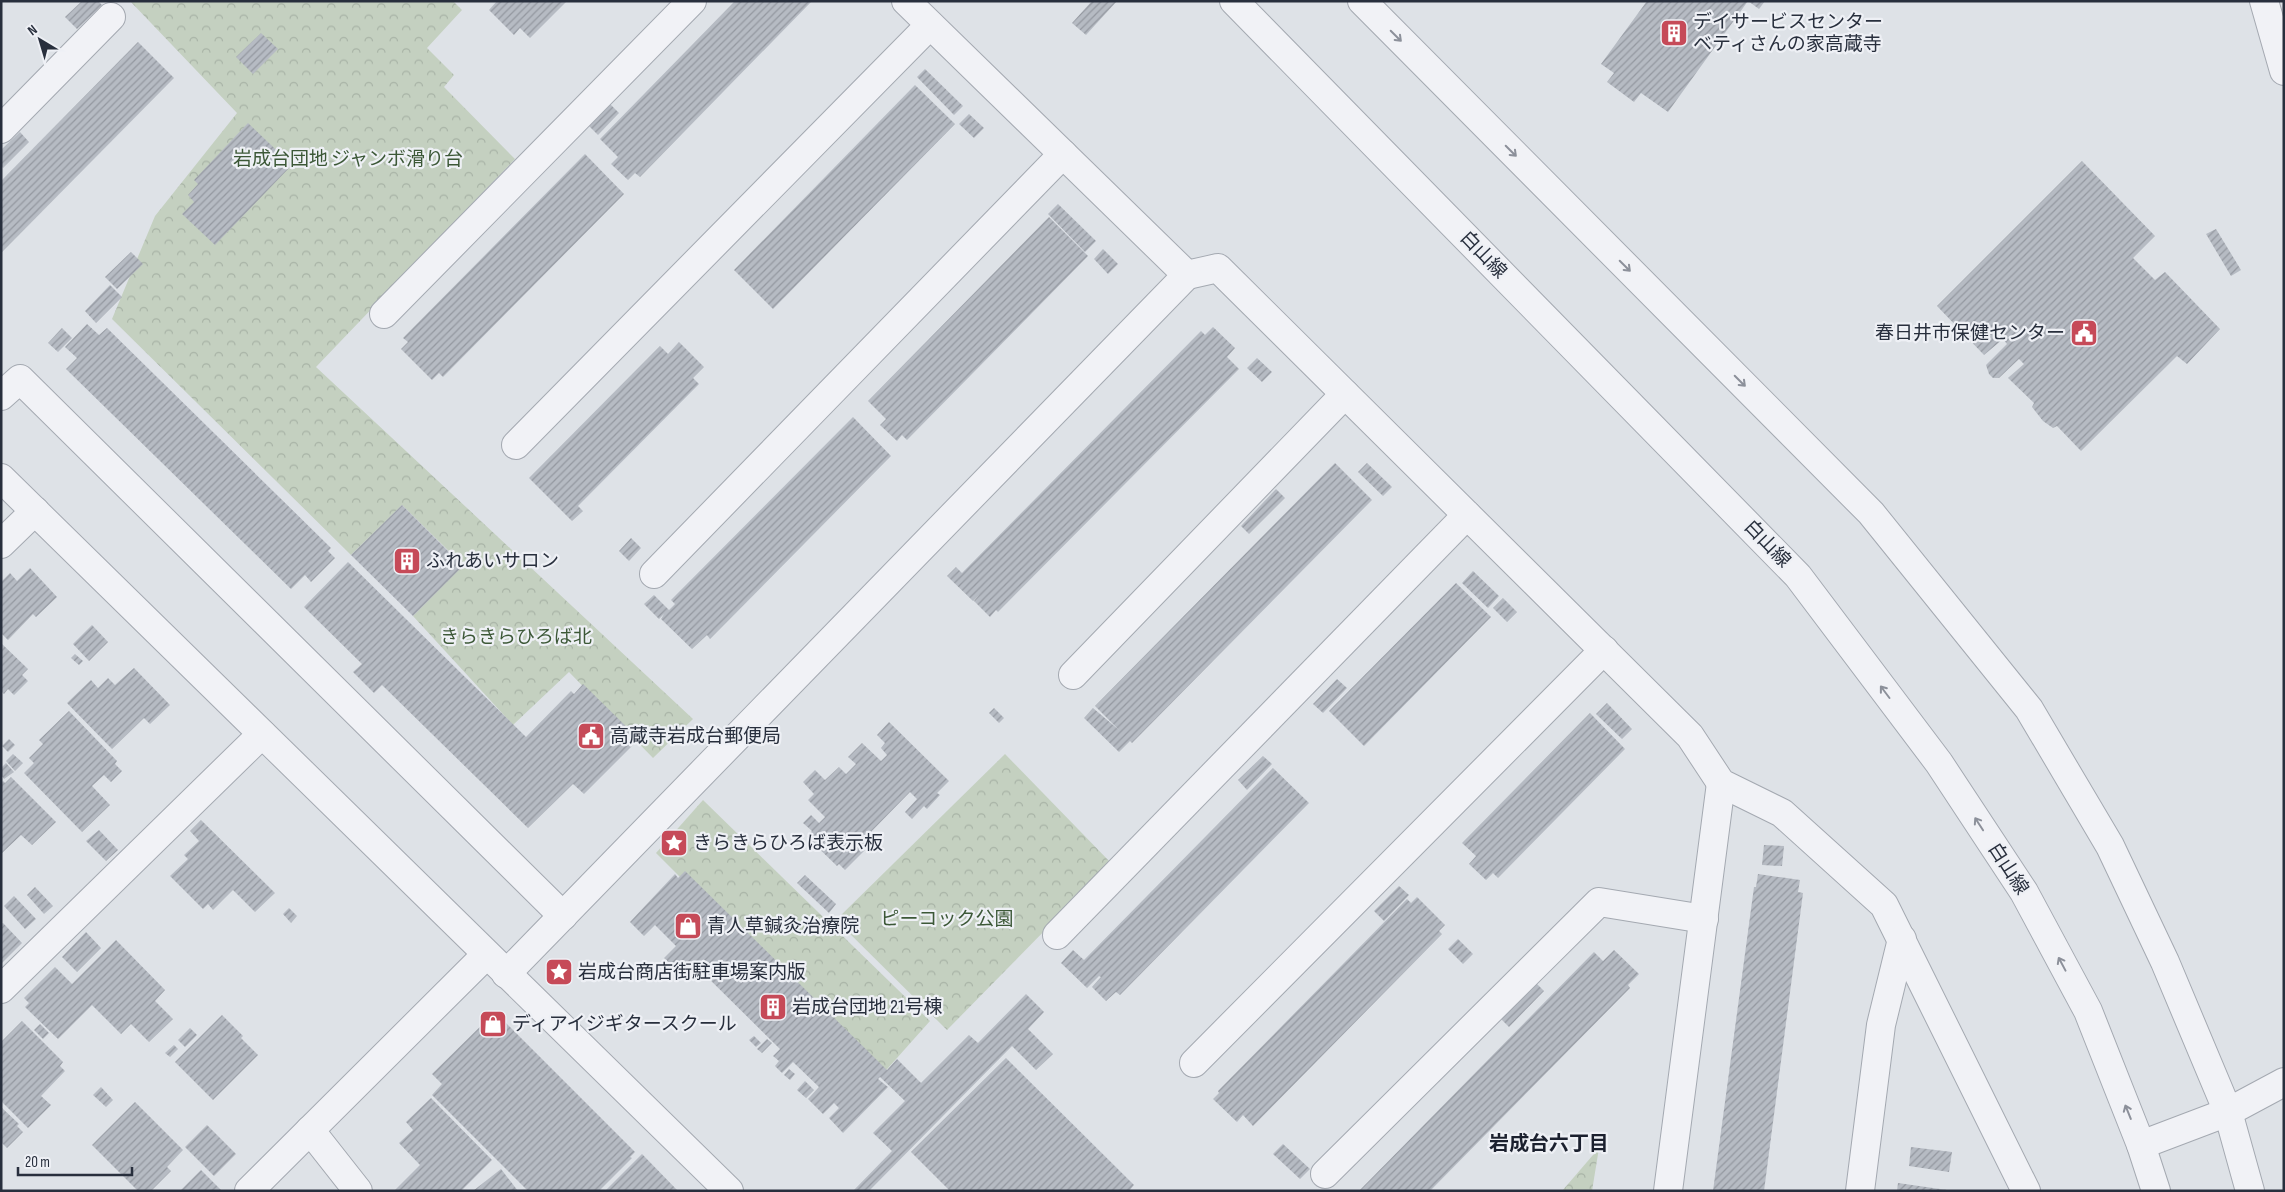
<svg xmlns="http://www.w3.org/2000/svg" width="2285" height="1192" font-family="'Sofia Sans Condensed','Noto Sans JP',sans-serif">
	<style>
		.park { fill: url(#park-crowns) }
		.building { fill: url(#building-hatch) }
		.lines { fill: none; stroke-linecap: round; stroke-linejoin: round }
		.minor-casing { stroke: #a4a9b1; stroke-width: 30 }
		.minor { stroke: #f1f2f6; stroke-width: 28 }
		.oneway { stroke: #8c909a }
		.labels { text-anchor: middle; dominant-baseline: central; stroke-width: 4.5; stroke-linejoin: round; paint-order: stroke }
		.poi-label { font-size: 19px; fill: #282f3d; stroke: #eef0f5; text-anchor: start }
		.park-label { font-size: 19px; fill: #3c5837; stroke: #eef0f5 }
		.street-label { font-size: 19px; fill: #282f3d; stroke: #eef0f5 }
		.neighbourhood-label { font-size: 20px; font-weight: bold; fill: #1b202e; stroke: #eef0f5 }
	</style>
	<defs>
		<pattern id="park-crowns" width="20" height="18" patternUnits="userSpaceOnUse" patternTransform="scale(1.25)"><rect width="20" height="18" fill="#c4d0c0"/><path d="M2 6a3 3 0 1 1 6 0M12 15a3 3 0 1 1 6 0" fill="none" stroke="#a8b3a6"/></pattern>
		<pattern id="building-hatch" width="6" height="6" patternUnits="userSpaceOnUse" patternTransform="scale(1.25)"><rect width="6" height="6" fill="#b6bbc3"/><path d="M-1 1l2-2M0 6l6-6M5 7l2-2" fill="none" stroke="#9498a0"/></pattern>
	</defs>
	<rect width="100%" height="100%" fill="#dee2e7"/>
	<g class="park">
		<polygon points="130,1 453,1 462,10 427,48 454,75 444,87 515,159 316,367 693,719 653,758 569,672 513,725 413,616 463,565 402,505 351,555 112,319 155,216 237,113"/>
		<polygon points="1005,754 1111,863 947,1030 836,920"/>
		<polygon points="703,800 930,1021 880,1077 656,853"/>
		<polygon points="1599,1148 1592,1191 1562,1191"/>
	</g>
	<g class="building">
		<polygon points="82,1 98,1 102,5 77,29 65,17"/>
		<polygon points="497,1 567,1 530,38 520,28 514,35 489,10"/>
		<polygon points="735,1 812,1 640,177 635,173 628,180 611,164 618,157 600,139"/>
		<polygon points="1092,1 1117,1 1086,35 1072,23"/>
		<polygon points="1647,1 1748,1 1668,112 1641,93 1634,102 1607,82 1614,73 1601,64"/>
		<polygon points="1748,1 1765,1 1759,9"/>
		<polygon points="261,33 278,49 253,74 236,57"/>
		<polygon points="138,42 174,78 1,253 1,181"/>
		<polygon points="925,69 963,106 954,115 917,77"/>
		<polygon points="915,85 955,124 773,309 734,270"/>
		<polygon points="609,103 619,113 598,135 588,125"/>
		<polygon points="969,114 984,128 974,138 959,124"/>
		<polygon points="248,123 292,165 215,245 182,214 194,202 188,195 198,184 194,180"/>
		<polygon points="20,132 29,142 3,168 1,166 1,150"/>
		<polygon points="585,154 624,194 443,377 439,373 432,380 401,349 408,342 403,338"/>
		<polygon points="2082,161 2155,236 2133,258 2155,280 2165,272 2220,329 2187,364 2177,356 2081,451 2057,426 2053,428 2043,421 2032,407 2034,403 2008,378 2024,364 2019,359 1999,378 1993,378 1989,374 1986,365 2007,344 2003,339 1984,355 1937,306"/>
		<polygon points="1058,204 1096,241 1085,252 1048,214"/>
		<polygon points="1049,217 1088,256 907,440 902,435 897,441 880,425 886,419 868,401"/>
		<polygon points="2216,229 2241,270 2231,276 2206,234"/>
		<polygon points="1103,249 1118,264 1108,274 1094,259"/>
		<polygon points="131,252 143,264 117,289 105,277"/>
		<polygon points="110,285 122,297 96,323 85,311"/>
		<polygon points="87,324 99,335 107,328 331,548 328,551 335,558 311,582 305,575 291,589 66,369 77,358 65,347"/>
		<polygon points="1213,327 1235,348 1227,357 1239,369 998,612 996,610 990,617 974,601 980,594 973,601 947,576 956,567 962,573 1201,331 1205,335"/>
		<polygon points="62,328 72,338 58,352 48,343"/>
		<polygon points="679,342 704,367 693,378 699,384 578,506 583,511 572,521 529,478 660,346 668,354"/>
		<polygon points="1257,358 1272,372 1262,382 1247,368"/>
		<polygon points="853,417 891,456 710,639 707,635 692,649 661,619 664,614 659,619 644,604 654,595 669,610 675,604 671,600"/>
		<polygon points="1335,463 1372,500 1132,743 1130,741 1119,752 1084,718 1093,708 1119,730 1095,706"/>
		<polygon points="1367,463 1392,487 1383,496 1358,472"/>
		<polygon points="1276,489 1285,498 1249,534 1241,526"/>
		<polygon points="402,505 463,566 413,616 351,555"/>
		<polygon points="631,538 641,548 629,561 619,551"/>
		<polygon points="348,562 526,737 571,691 574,694 583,684 639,739 584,794 573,784 528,828 382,685 374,693 353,672 362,664 304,607"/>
		<polygon points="30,568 57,597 36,617 33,614 8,640 1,633 1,582 10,573 17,581"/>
		<polygon points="1473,571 1499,596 1488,608 1462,583"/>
		<polygon points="1456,583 1491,617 1364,746 1329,711"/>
		<polygon points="1503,598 1517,612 1507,622 1493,608"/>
		<polygon points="92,625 108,642 89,661 73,644"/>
		<polygon points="1,643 28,669 22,675 28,681 14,695 8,689 4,694 1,691"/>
		<polygon points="75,654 83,661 79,665 71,658"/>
		<polygon points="134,668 170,705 150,724 144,718 112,749 67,703 91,680 98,688 108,678 115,685"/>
		<polygon points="1337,679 1347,688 1323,713 1313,704"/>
		<polygon points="1607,703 1632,729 1622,739 1596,714"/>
		<polygon points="994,708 1004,718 999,723 989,713"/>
		<polygon points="69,711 117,761 115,764 122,771 111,782 104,775 92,786 110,805 82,832 24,773 34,763 29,758 43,744 39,740"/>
		<polygon points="1590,713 1625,749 1498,878 1493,873 1486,880 1469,864 1476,856 1462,843"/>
		<polygon points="889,722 949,781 937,793 940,795 927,809 924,806 912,819 905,812 917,799 910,792 864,839 870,845 845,870 839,864 837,866 807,837 812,831 803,823 811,815 819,823 825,817 808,800 814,794 803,782 815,770 825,780 839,767 846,774 856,764 848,757 862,743 881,761 887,755 881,748 885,743 877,735"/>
		<polygon points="9,739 15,745 8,752 2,746"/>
		<polygon points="13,754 23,763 15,771 6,761"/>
		<polygon points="1263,756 1272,764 1247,790 1238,780"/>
		<polygon points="6,763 14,772 4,779 1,775 1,768"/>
		<polygon points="1273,768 1309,803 1120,995 1116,992 1106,1001 1092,987 1101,977 1099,976 1087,988 1061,963 1073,950 1084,960"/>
		<polygon points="11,777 56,822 32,845 21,835 1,854 1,783 3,781 5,783"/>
		<polygon points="201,820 275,893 255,912 233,890 213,910 208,904 203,909 170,876 188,859 184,855 199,841 190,831"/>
		<polygon points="99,830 118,850 106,861 86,841"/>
		<polygon points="1764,845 1784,846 1782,866 1762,865"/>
		<polygon points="685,871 887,1070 897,1059 921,1083 969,1035 978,1043 1026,994 1044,1012 1028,1029 1053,1054 1036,1070 1012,1046 869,1191 853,1191 892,1151 873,1133 905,1101 880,1077 878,1079 888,1087 843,1133 829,1118 839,1108 834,1103 823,1114 808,1099 819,1087 793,1062 782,1073 775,1066 779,1061 773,1056 780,1049 695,965 683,976 664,958 676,946 655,925 644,936 630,922 675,874 678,878"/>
		<polygon points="1758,874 1800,880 1798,892 1803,893 1764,1191 1713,1191 1754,887 1756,887"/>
		<polygon points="805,875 836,904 829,913 797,883"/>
		<polygon points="1399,886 1409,895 1384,921 1374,911"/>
		<polygon points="35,887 53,906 44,914 27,895"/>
		<polygon points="14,896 36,919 25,929 4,906"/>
		<polygon points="1417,897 1445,925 1439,931 1442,934 1253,1126 1243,1115 1237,1122 1213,1099 1219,1093 1218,1091 1407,899 1411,903"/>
		<polygon points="289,908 297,916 291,923 283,914"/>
		<polygon points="3,923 22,943 1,964 1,924"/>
		<polygon points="86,932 101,948 77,972 62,957"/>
		<polygon points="1458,939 1473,954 1463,964 1448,949"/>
		<polygon points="116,940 165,990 155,1001 173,1019 149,1042 131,1024 121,1034 92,1005 58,1039 25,1007 29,1003 24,998 55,967 72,984"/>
		<polygon points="1614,950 1639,974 1628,985 1630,988 1430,1191 1359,1191 1594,952 1603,961"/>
		<polygon points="1535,982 1544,991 1509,1027 1500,1018"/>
		<polygon points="493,1014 503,1024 505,1022 635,1152 630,1157 632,1158 599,1191 528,1191 432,1095 442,1084 432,1074"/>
		<polygon points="222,1015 243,1036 241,1038 258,1055 213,1100 175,1062"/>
		<polygon points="22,1021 63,1062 60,1066 65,1071 41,1096 51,1105 28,1128 1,1101 1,1042"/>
		<polygon points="40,1024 49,1033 43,1039 34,1030"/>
		<polygon points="190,1028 197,1035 185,1047 178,1040"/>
		<polygon points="754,1036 761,1043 756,1047 749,1040"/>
		<polygon points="767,1039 772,1043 762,1053 757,1049"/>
		<polygon points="174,1045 178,1049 170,1057 165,1053"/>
		<polygon points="1006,1058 1134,1185 1129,1191 950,1191 911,1152"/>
		<polygon points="789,1069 795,1074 790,1080 784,1075"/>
		<polygon points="805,1081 814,1090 806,1098 797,1090"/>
		<polygon points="101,1087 113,1100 106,1107 93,1095"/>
		<polygon points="431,1098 492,1160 461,1191 394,1191 420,1165 399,1143 413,1130 406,1122"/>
		<polygon points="135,1102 183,1150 167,1167 171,1171 151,1191 138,1191 92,1145"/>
		<polygon points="1,1107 19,1124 17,1126 23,1132 7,1148 1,1142"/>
		<polygon points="207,1125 236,1154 214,1176 185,1147"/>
		<polygon points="1283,1144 1310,1169 1300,1179 1273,1154"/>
		<polygon points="1911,1147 1952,1152 1949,1172 1909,1166"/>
		<polygon points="642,1154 678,1191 605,1191"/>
		<polygon points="501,1169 518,1191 473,1191"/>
		<polygon points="201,1170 222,1191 180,1191"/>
		<polygon points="1898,1183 1947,1190 1946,1191 1897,1191"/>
	</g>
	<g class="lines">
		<g class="minor-casing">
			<g id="minor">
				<polyline points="906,1 1187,275 1218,268 1690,736 1721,783 1782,813 1884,905 2026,1191"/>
				<polyline points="1234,1 1798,576 1939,763 2024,892 2088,1011 2141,1145 2156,1191"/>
				<polyline points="1362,1 1871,513 2029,709 2110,846 2165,962 2228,1112 2250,1191"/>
				<polyline points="2264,1 2284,71"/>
				<polyline points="1,129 111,17"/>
				<polyline points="384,314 692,1"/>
				<polyline points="1,396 20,379 563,916"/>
				<polyline points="516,445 930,25"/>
				<polyline points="1,478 729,1191"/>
				<polyline points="1,544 35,511"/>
				<polyline points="654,574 1063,154"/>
				<polyline points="1073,675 1345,394"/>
				<polyline points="1057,935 1467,515"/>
				<polyline points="506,974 1187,275"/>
				<polyline points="1,989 262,734"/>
				<polyline points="1194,1063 1604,650"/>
				<polyline points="310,1130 358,1191"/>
				<polyline points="2141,1145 2228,1112 2284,1082"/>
				<polyline points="1325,1174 1599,902 1704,919"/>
				<polyline points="249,1191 486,955"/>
				<polyline points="1668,1191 1721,783"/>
				<polyline points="1860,1191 1881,1025 1902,939"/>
			</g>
		</g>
		<use href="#minor" class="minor"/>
	</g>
	<defs><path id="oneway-shaft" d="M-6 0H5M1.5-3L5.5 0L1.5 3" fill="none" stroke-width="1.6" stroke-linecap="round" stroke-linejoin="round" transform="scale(1.25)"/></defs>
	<g class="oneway">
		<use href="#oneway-shaft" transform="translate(1396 36) rotate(45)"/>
		<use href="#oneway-shaft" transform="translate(1511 151) rotate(45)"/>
		<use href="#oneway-shaft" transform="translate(1625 266) rotate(45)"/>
		<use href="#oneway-shaft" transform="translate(1740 381) rotate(45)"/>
		<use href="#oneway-shaft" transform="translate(1885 692) rotate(-127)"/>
		<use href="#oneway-shaft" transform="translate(1979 824) rotate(-123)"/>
		<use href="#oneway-shaft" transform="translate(2062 964) rotate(-118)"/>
		<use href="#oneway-shaft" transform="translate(2128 1112) rotate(-112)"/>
	</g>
	<defs>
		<g id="building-square" transform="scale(1.4375)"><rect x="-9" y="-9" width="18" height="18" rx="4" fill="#c64a58" stroke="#eef0f5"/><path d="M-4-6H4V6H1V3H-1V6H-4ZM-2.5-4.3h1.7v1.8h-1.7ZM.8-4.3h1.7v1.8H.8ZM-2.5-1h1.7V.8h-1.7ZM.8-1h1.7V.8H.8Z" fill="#fff"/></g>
		<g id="civic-square" transform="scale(1.4375)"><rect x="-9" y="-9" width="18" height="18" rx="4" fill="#c64a58" stroke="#eef0f5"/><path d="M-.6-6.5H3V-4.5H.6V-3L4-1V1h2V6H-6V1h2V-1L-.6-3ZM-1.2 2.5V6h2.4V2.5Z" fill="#fff"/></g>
		<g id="sight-square" transform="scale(1.4375)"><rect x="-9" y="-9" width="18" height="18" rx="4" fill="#c64a58" stroke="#eef0f5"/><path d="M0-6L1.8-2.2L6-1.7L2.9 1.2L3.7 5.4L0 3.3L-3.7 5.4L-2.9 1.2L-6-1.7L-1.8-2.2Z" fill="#fff"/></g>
		<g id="shop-square" transform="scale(1.4375)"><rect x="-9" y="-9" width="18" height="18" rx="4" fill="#c64a58" stroke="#eef0f5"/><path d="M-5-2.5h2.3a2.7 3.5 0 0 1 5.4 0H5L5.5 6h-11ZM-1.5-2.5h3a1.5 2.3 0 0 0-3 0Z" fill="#fff"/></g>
	</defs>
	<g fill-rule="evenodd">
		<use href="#building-square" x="1674" y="33"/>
		<use href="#civic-square" x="2084" y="333"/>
		<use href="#building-square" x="407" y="561"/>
		<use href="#civic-square" x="591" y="736"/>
		<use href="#sight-square" x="674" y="843"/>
		<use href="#shop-square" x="688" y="926"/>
		<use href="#sight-square" x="559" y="972"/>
		<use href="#building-square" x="773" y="1007"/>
		<use href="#shop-square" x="493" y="1024"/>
	</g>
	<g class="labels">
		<g class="poi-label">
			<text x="1693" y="22">デイサービスセンター<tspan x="1693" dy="22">ベティさんの家高蔵寺</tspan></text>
			<text x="2065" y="333" text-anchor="end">春日井市保健センター</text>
			<text x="426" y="561">ふれあいサロン</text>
			<text x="610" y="736">高蔵寺岩成台郵便局</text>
			<text x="693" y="843">きらきらひろば表示板</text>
			<text x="707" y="926">青人草鍼灸治療院</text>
			<text x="578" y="972">岩成台商店街駐車場案内版</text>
			<text x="792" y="1007">岩成台団地 21号棟</text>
			<text x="512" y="1024">ディアイジギタースクール</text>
		</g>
		<g class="park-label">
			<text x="348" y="159">岩成台団地 ジャンボ滑り台</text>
			<text x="516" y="637">きらきらひろば北</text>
			<text x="947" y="919">ピーコック公園</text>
		</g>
		<g class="street-label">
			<text transform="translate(1483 255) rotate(46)">白山線</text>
			<text transform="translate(1767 544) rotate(46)">白山線</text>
			<text transform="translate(2008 869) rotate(57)">白山線</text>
		</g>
		<g class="neighbourhood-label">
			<text x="1549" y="1144">岩成台六丁目</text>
		</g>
	</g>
	<rect width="2285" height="1192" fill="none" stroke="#282f3d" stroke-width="5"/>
	<g transform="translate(40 40) rotate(322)" stroke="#eef0f5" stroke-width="4" paint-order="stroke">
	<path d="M0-4L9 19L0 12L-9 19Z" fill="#282f3d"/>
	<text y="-8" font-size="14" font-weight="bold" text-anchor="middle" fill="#282f3d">N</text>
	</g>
	<path d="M18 1167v8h114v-8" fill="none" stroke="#282f3d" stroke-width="2.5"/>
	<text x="25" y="1167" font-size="15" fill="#282f3d" stroke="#eef0f5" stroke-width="4" paint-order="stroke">20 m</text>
</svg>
